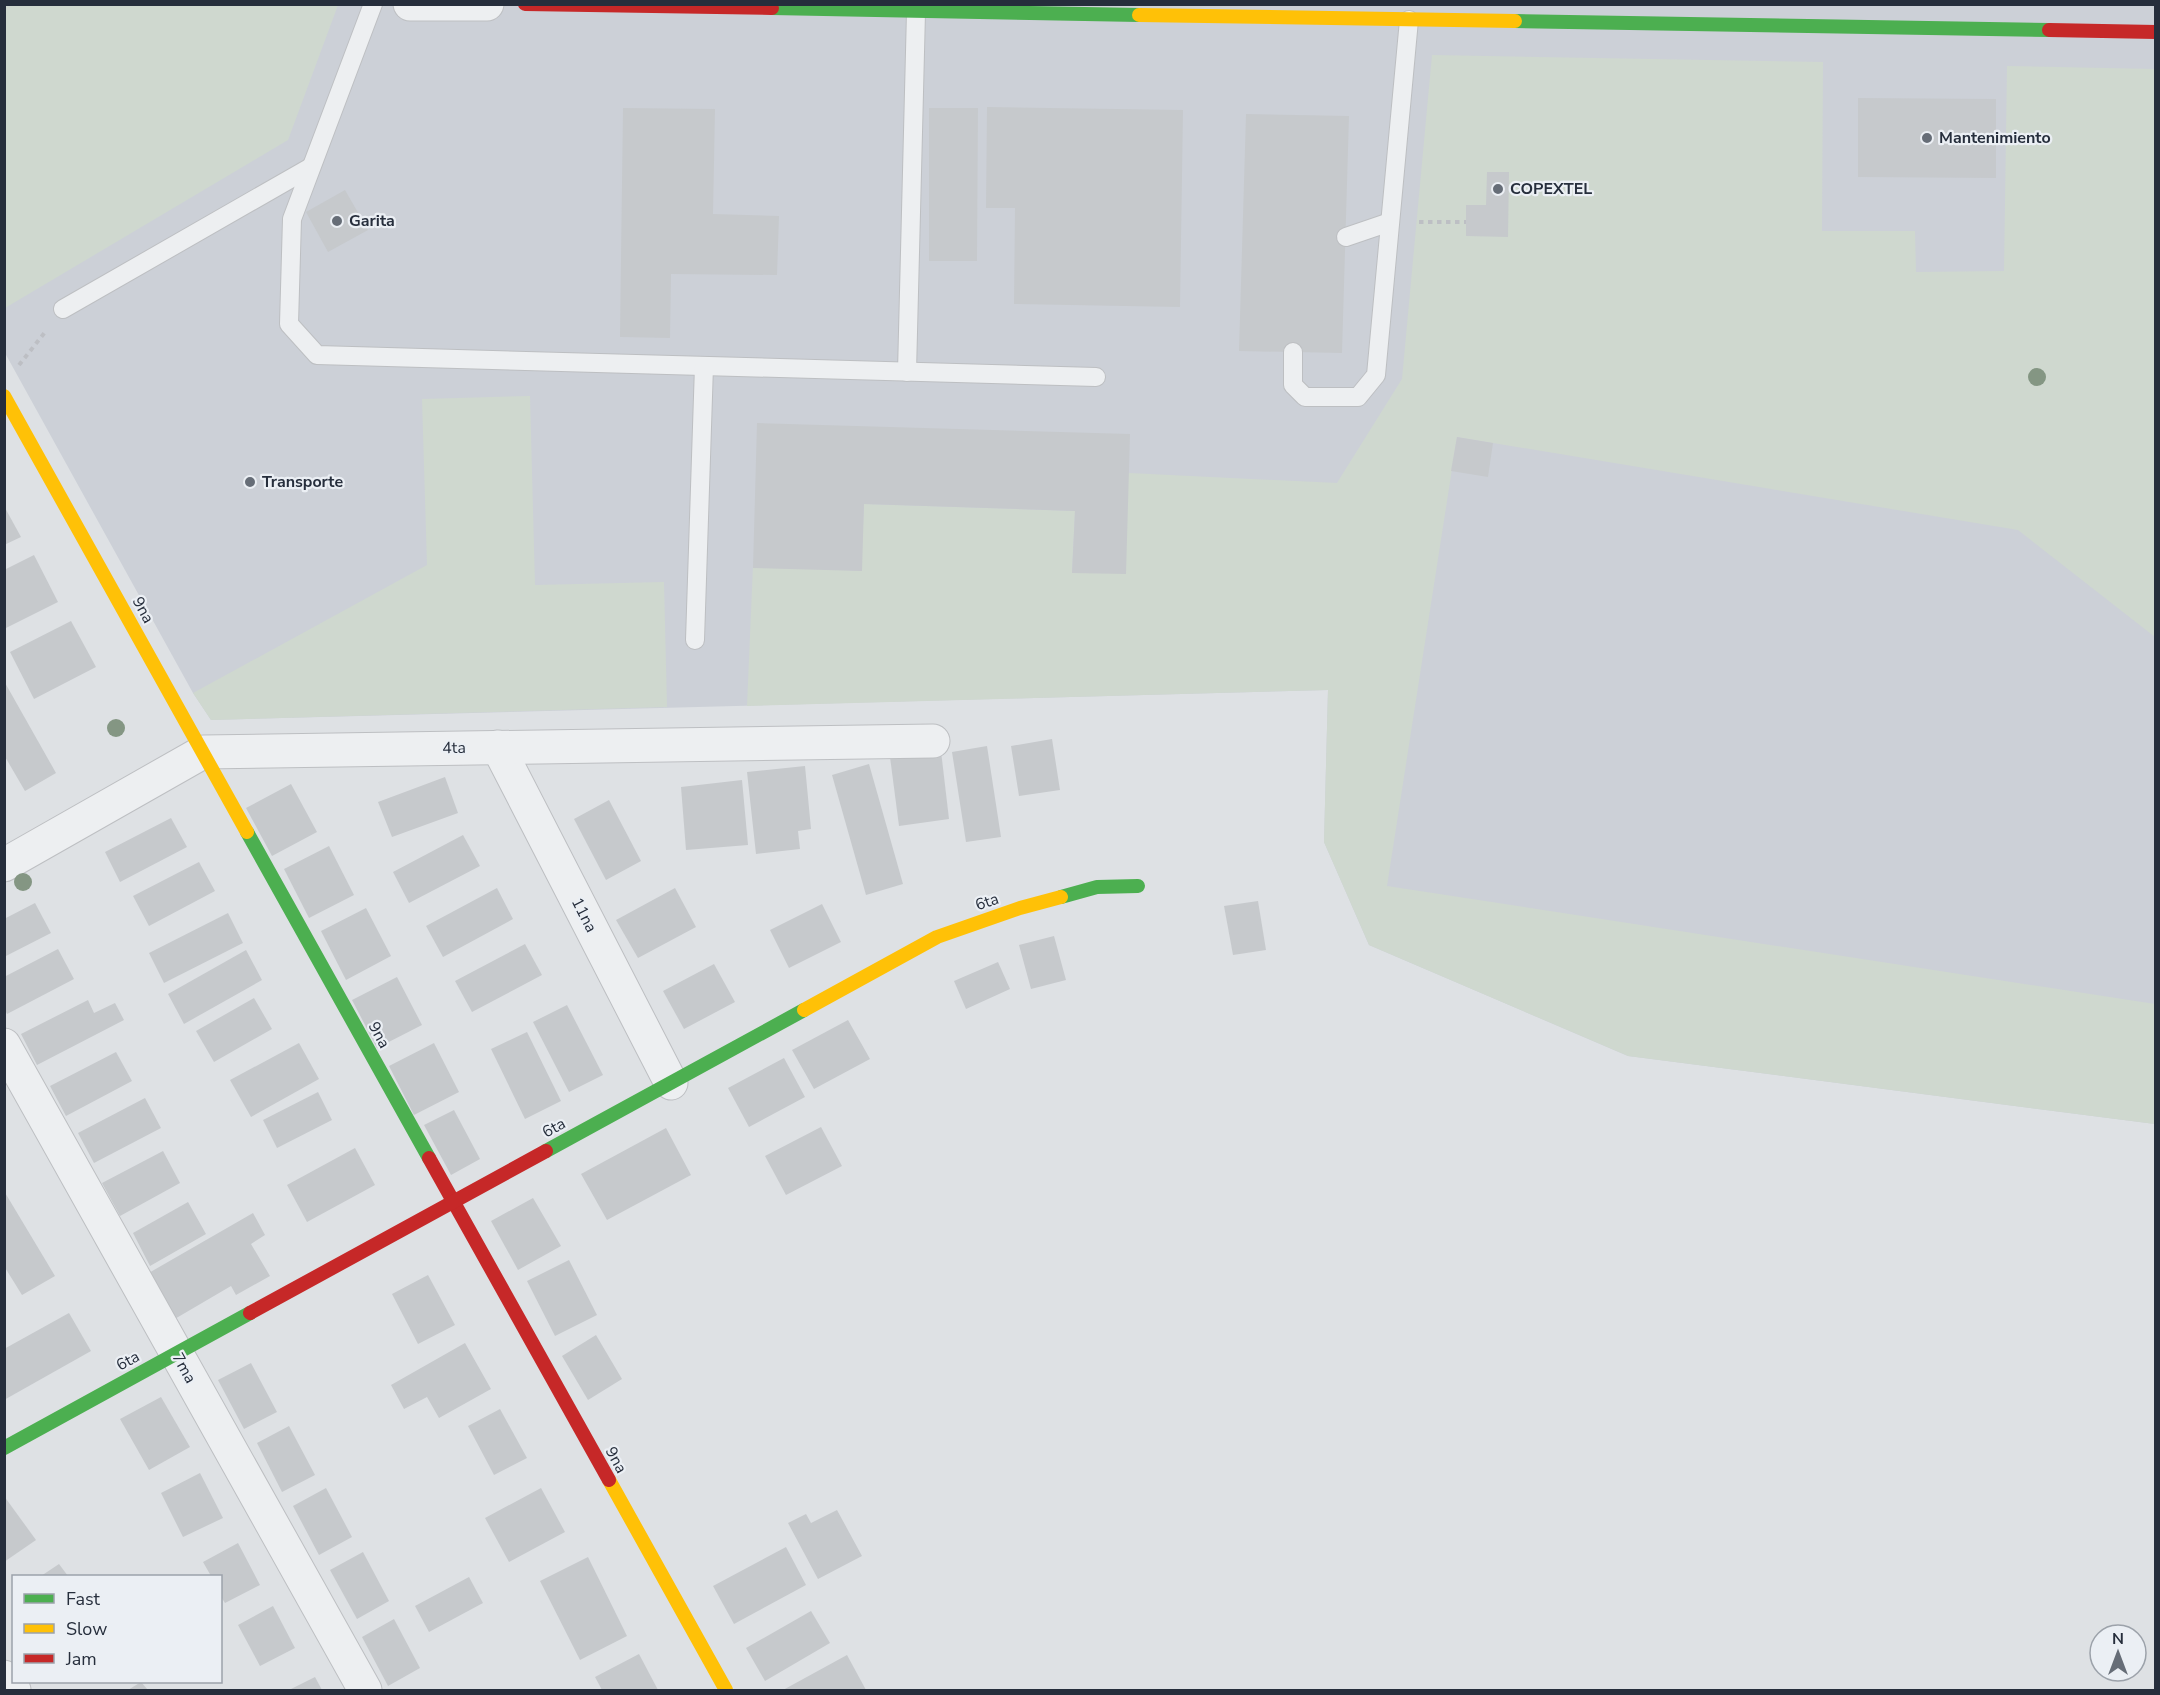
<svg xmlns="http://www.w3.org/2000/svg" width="2160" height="1695" font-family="'Nunito Sans',sans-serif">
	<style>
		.built { fill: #ccd0d7 }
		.green { fill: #cfd8cf }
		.building { fill: #c6c9cc }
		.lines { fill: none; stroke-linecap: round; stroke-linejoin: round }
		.lane-casing { stroke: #bdbfc2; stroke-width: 20 }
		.street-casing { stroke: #bdbfc2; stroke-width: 35 }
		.path { stroke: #bdbfc4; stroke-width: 4; stroke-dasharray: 4.5 4.5; stroke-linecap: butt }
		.lane { stroke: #edeff1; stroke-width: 18 }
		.street { stroke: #edeff1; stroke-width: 33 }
		.fast { stroke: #4caf50; stroke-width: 14 }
		.slow { stroke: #ffc107; stroke-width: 14 }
		.jam { stroke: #c62828; stroke-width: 14 }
		.tree { fill: #849683 }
		.poi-dot { fill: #666d77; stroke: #ebeff4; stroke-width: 2 }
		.labels { text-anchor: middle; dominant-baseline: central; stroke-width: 4.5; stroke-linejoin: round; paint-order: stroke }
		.poi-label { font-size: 16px; font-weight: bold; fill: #262e3c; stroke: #ebeff4; text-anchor: start }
		.street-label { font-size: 16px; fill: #262e3c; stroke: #ebeff4 }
	</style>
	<rect width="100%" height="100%" fill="#dee1e4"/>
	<polygon class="built" points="5,5 2155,5 2155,1124 1628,1056 1369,945 1324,842 1328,690 211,720 193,693 5,353"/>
	<g class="green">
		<polygon points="4,5 5,4 338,5 288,140 5,308"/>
		<polygon points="1432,55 1823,62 1822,231 1915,231 1916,272 2004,271 2007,66 2155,69 2155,637 2018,530 1457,437 1387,886 2155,1004 2155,1124 1628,1056 1369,945 1324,842 1328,690 747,706 753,565 861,571 864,504 1075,511 1072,572 1129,473 1337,483 1402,379"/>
		<polygon points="530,396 535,585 664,582 667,707 211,720 193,693 427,565 422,399"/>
	</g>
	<g class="building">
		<polygon points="1858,98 1996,99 1996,178 1858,177"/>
		<polygon points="987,107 1183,110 1180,307 1014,304 1015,208 986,208"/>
		<polygon points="623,108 715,109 713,214 779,216 777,275 671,274 670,338 620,337"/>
		<polygon points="929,108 978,108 977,261 929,261"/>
		<polygon points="1246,114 1349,116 1342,353 1239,351"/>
		<polygon points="1487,172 1509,172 1508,237 1466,236 1466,205 1486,205"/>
		<polygon points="345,190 368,230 328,252 306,212"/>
		<polygon points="757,423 1130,434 1126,574 1072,573 1075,511 864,504 862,571 753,568"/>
		<polygon points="1457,437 1493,443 1488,477 1451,471"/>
		<polygon points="4,506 21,537 4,545"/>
		<polygon points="34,555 58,602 4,629 4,570"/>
		<polygon points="71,621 96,667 34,699 10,652"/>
		<polygon points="4,681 56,773 25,791 4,755"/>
		<polygon points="1052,739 1060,790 1019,796 1011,746"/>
		<polygon points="987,746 1001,837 966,842 952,752"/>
		<polygon points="941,751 949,819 899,826 890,757"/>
		<polygon points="869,764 903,884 866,895 832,775"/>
		<polygon points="805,766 811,829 798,831 800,849 756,854 747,772"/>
		<polygon points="445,777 458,813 392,837 378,802"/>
		<polygon points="742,780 748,845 686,850 681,787"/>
		<polygon points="291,784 317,832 272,856 246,808"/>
		<polygon points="609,800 641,861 606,880 574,819"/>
		<polygon points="171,818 187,847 120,882 105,852"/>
		<polygon points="463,835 480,866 409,903 393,872"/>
		<polygon points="329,846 354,895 309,918 284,869"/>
		<polygon points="199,862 215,891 149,926 133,896"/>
		<polygon points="497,888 513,919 443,957 426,926"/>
		<polygon points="675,888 696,927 638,958 616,920"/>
		<polygon points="1258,901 1266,950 1233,955 1224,906"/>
		<polygon points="35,903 51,933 4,957 4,919"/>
		<polygon points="822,904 841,942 789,968 770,930"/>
		<polygon points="366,908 391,956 346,980 321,931"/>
		<polygon points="228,913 243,943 164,983 149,953"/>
		<polygon points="1054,936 1066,980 1031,989 1019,945"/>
		<polygon points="525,944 542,975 472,1012 455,981"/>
		<polygon points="58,949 74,979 7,1014 4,1008 4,977"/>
		<polygon points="246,950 262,980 184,1024 168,994"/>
		<polygon points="998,962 1010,989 966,1009 954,981"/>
		<polygon points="714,964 735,1002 684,1029 663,991"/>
		<polygon points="397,977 422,1025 377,1048 352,1000"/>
		<polygon points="254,998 272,1029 214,1062 196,1031"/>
		<polygon points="88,1000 94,1013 115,1003 124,1020 37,1065 21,1034"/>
		<polygon points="567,1005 603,1075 569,1092 533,1022"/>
		<polygon points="848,1020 870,1059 814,1089 792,1050"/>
		<polygon points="527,1032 561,1101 525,1119 491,1049"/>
		<polygon points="299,1043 319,1079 251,1117 230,1080"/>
		<polygon points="434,1043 459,1092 414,1115 389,1066"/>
		<polygon points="116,1052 132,1081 66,1116 50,1086"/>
		<polygon points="784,1058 805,1097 749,1127 728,1088"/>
		<polygon points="318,1092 332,1120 277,1148 263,1120"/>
		<polygon points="145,1098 161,1128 94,1163 78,1133"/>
		<polygon points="454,1110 480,1159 451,1175 424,1125"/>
		<polygon points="821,1127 842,1166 786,1195 765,1156"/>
		<polygon points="666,1128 691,1175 607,1220 581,1174"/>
		<polygon points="355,1148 375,1185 307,1222 287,1185"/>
		<polygon points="163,1151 180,1183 120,1216 102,1183"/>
		<polygon points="4,1191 55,1276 22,1295 4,1266"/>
		<polygon points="533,1198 561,1246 518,1270 491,1221"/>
		<polygon points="188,1202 206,1234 150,1266 133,1233"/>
		<polygon points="253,1213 265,1235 251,1244 270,1276 236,1295 231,1286 173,1320 147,1274"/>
		<polygon points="569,1260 597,1315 555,1336 527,1281"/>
		<polygon points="428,1275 455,1325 418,1344 392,1294"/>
		<polygon points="69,1313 91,1351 4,1400 4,1349"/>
		<polygon points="596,1335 622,1379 588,1400 562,1356"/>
		<polygon points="465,1343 491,1389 439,1418 427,1397 404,1409 391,1385"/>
		<polygon points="251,1363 277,1412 244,1429 218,1380"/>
		<polygon points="161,1397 190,1447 149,1470 120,1419"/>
		<polygon points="500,1409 527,1458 494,1475 468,1426"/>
		<polygon points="289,1426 315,1475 282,1492 257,1443"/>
		<polygon points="200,1473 223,1518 183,1537 161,1493"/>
		<polygon points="326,1488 352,1537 319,1555 293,1506"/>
		<polygon points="541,1488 565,1532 509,1562 485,1518"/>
		<polygon points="4,1496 36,1540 4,1562"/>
		<polygon points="837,1510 862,1556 818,1579 788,1523 806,1514 811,1523"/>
		<polygon points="238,1543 260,1585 225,1603 220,1595 220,1576 211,1576 203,1562"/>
		<polygon points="786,1547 806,1585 734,1624 713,1586"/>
		<polygon points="363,1552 389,1601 357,1619 330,1570"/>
		<polygon points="588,1557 627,1636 580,1660 540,1581"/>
		<polygon points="59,1564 68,1576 41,1576"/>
		<polygon points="469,1577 483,1603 429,1632 415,1606"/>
		<polygon points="273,1606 295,1648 260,1666 238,1625"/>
		<polygon points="811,1611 830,1643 765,1681 746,1648"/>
		<polygon points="394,1619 420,1668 388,1686 362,1637"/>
		<polygon points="639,1654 658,1690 602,1690 595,1677"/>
		<polygon points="847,1655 866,1690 783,1690"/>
		<polygon points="315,1677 322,1690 289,1690"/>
		<polygon points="141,1682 148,1690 128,1690"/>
	</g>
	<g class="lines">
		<g class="lane-casing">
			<g id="lane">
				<polyline points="373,4 292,219 289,324 317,355 1096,377"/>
				<polyline points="1346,237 1390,222"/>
				<polyline points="63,309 311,167"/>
				<polyline points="1293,352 1293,385 1305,397 1358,397 1376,375 1409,20"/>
				<polyline points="907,372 916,12"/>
				<polyline points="695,640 704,366"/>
			</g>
		</g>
		<g class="street-casing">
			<g id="street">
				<polyline points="410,4 487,4"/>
				<polyline points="498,747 671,1083"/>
				<polyline points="4,865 203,752 933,741"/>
				<polyline points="4,1045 365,1690"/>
				<polyline points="4,1677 14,1690"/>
			</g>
		</g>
		<g class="path">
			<polyline points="1419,222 1466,222"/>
			<polyline points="19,365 46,331"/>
		</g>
		<use href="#lane" class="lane"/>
		<use href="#street" class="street"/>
		<g class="fast">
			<polyline points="772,8 1139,15"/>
			<polyline points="1515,21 2049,30"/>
			<polyline points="247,832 429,1158"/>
			<polyline points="1061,897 1097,887 1138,886"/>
			<polyline points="546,1151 804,1010"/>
			<polyline points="4,1448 250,1313"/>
		</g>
		<g class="slow">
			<polyline points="1139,15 1515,21"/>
			<polyline points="4,396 247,832"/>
			<polyline points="804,1010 937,937 1020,908 1061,897"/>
			<polyline points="609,1480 726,1690"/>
		</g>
		<g class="jam">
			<polyline points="525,4 772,8"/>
			<polyline points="2049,30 2156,32"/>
			<polyline points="429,1158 609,1480"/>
			<polyline points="250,1313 546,1151"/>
		</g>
	</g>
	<g class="tree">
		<circle cx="2037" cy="377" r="9"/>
		<circle cx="116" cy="728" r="9"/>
		<circle cx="23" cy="882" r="9"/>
	</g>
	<g class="poi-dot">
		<circle cx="1927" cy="138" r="6"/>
		<circle cx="1498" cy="189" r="6"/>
		<circle cx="337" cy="221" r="6"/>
		<circle cx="250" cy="482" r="6"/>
	</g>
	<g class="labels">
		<g class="poi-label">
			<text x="1939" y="138">Mantenimiento</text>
			<text x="1510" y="189">COPEXTEL</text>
			<text x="349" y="221">Garita</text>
			<text x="262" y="482">Transporte</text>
		</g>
		<g class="street-label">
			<text transform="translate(143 610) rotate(61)">9na</text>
			<text transform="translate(454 748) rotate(-1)">4ta</text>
			<text transform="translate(987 902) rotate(-19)">6ta</text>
			<text transform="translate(584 915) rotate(63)">11na</text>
			<text transform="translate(379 1035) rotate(61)">9na</text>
			<text transform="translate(554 1128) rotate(-29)">6ta</text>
			<text transform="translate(128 1361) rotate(-29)">6ta</text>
			<text transform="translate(184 1368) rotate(61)">7ma</text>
			<text transform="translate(616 1460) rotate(61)">9na</text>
		</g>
	</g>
	<rect width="2160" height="1695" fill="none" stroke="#262e3c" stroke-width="12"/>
	<rect x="12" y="1575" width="210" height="108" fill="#ebeff4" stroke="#9ca2aa" stroke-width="1.5"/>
	<rect x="24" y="1594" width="30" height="9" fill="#4caf50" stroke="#9ca2aa" stroke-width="1.5"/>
	<text x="66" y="1605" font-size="18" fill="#262e3c">Fast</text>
	<rect x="24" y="1624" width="30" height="9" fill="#ffc107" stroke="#9ca2aa" stroke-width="1.5"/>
	<text x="66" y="1635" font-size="18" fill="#262e3c">Slow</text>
	<rect x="24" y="1654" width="30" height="9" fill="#c62828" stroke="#9ca2aa" stroke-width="1.5"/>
	<text x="66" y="1665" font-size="18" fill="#262e3c">Jam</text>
	<g transform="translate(2118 1653)"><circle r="28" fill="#ebeff4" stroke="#9ca2aa" stroke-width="1.5"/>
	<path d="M0-4.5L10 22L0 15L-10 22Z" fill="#666d77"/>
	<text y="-9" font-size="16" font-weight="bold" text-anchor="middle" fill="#262e3c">N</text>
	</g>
</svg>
